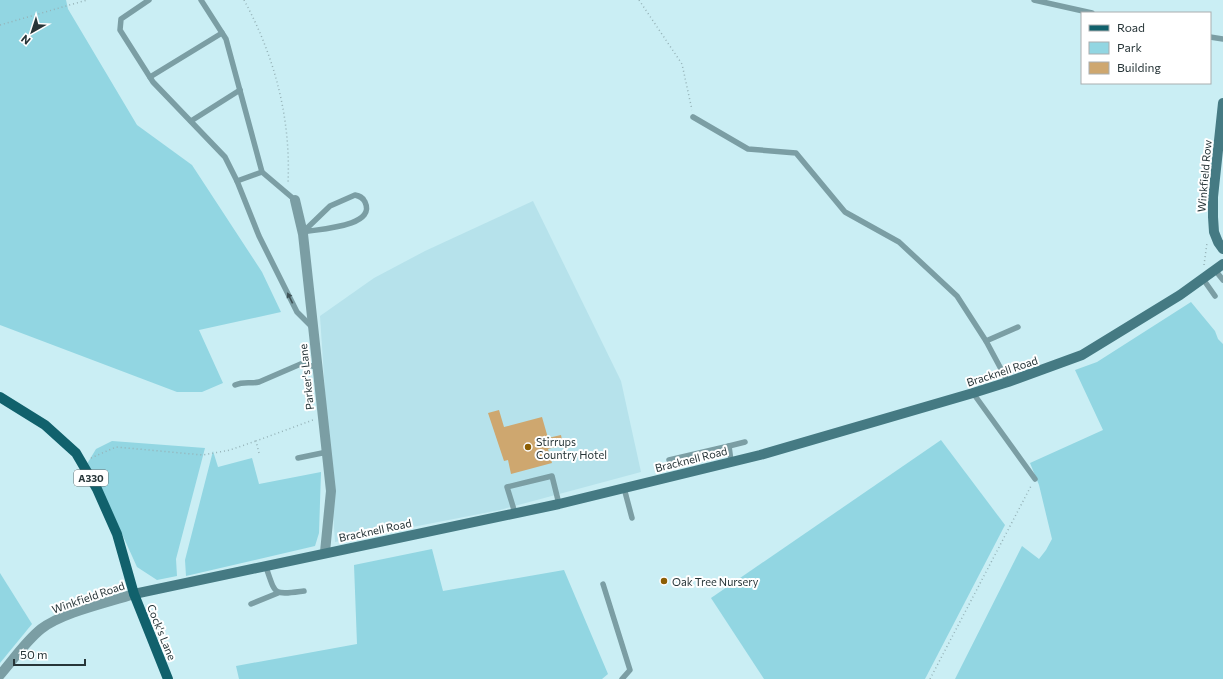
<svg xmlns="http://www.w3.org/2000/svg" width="1223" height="679" font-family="Commissioner,sans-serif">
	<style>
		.built { fill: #b6e2eb }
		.green { fill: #92d6e2 }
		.building { fill: #cea76f }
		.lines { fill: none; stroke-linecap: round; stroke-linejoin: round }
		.path { stroke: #95b2b7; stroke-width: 1.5; stroke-dasharray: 1 3; stroke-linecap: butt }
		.service { stroke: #7b9ea4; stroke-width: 5.5 }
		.minor { stroke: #7b9ea4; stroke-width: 10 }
		.tertiary { stroke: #7b9ea4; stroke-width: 10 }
		.secondary { stroke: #457a83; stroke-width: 10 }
		.primary { stroke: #11616c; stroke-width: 10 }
		.oneway { fill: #405458 }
		.poi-dot { fill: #8c5e04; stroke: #fff; stroke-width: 1.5 }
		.labels { text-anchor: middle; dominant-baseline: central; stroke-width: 4; stroke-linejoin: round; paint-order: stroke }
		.shield { fill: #fff; stroke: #687274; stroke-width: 1 }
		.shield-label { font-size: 10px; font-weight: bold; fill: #273538 }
		.street-label { font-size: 11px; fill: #273538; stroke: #fff }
		.poi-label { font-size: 11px; fill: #273538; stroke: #fff; text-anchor: start }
	</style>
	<rect width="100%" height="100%" fill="#caeef4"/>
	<polygon class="built" points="533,201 621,381 641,472 500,510 335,542 320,316 374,278 425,251"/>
	<g class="green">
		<polygon points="0,0 66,0 68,9 137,125 192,165 262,272 281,312 199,330 223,383 202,392 177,392 0,325"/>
		<polygon points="1191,302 1215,331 1218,339 1223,344 1223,679 955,679 1022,546 1039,559 1046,550 1052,539 1039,485 1030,463 1103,430 1075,370 1097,362"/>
		<polygon points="941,440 1005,525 925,679 764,679 711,598"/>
		<polygon points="112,441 205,448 176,559 177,576 157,580 137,567 99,483 87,464 96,449"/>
		<polygon points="213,451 218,467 252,458 259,484 321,472 319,533 315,546 186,576 185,560"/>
		<polygon points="432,549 443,591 564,570 608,674 602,679 239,679 236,666 357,644 354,565"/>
		<polygon points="0,573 32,624 0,663"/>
	</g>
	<polygon class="building" points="499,410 504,427 542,417 548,438 561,435 563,445 548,449 552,463 511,474 508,460 504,461 488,413"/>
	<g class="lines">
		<g class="path">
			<path d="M244,0c31,57 47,119 44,183"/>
			<polyline points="639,0 682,64 692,110"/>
			<polyline points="0,25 87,0"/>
			<polyline points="1204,265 1207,243"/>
			<polyline points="259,453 256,441 313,420"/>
			<polyline points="91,458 116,447 203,455 230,450 256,441"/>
			<polyline points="930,679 1031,486"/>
		</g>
		<g class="service">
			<polyline points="149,0 121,19 120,30 153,82 225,157 237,181 262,172"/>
			<polyline points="201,0 226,39 262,172 295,200"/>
			<polyline points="1034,0 1092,13"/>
			<polyline points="1210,37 1223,39"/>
			<polyline points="150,77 222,33"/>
			<polyline points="693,117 748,149 796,153 845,212 899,242 957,296 986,341 1008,382"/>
			<polyline points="191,121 240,90"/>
			<polyline points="237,181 259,236 297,312 313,328"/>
			<path d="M355,195c4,1 8,2 10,7 12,25 -48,27 -62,30l27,-26z"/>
			<polyline points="1215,270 1223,280"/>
			<polyline points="1203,279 1215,296"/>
			<polyline points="986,341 1018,327"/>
			<path d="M235,385c9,-4 15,-1 24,-3l44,-19 15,5"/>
			<polyline points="973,393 1035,479"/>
			<polyline points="729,446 745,442"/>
			<polyline points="298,458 327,452"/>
			<polyline points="669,460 729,446 731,461"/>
			<polyline points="624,488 632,518"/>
			<polyline points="515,513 507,487 552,476 559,504"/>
			<path d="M266,567c10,29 7,28 38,24"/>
			<polyline points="603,584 630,670 622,679"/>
			<polyline points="251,604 278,593"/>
		</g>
		<polyline class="minor" points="295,200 303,234 331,491 325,552"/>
		<path class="tertiary" d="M0,675c13,-15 26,-34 41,-46 22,-17 66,-26 93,-35"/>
		<g class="secondary">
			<polyline points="1223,103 1213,197 1213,217 1214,232 1218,242 1223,249"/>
			<polyline points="134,594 559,504 760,455 973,393 1008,382 1082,355 1180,295 1223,264"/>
		</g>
		<polyline class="primary" points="0,397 45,425 76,453 97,489 117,534 134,594 168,679"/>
	</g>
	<defs><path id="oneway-solid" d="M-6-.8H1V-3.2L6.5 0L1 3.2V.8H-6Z"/></defs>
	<use class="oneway" href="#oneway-solid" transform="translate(290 298) rotate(-116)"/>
	<g class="poi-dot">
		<circle cx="528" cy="447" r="4"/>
		<circle cx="664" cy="581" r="4"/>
	</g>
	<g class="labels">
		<rect class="shield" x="74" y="470" width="34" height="16" rx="3"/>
		<g class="shield-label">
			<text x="91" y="478">A330</text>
		</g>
		<g class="street-label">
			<text transform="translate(1204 176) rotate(-85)">Winkfield Row</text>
			<text transform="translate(1002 371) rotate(-18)">Bracknell Road</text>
			<text transform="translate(306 377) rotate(-96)">Parker's Lane</text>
			<text transform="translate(691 459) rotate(-14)">Bracknell Road</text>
			<text transform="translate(375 530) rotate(-12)">Bracknell Road</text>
			<text transform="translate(88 597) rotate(-19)">Winkfield Road</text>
			<text transform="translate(162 632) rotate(68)">Cock's Lane</text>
		</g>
		<g class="poi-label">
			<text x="536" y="441">Stirrups<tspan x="536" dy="13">Country Hotel</tspan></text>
			<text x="672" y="581">Oak Tree Nursery</text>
		</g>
	</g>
	<rect x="1081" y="12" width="130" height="72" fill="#ffffff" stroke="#a9aeaf"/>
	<rect x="1089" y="25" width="20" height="6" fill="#11616c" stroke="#a9aeaf"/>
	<text x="1117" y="32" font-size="12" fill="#273538">Road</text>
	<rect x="1089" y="42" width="20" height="12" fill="#92d6e2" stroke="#a9aeaf"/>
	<text x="1117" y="52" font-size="12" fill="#273538">Park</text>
	<rect x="1089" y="62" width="20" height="12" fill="#cea76f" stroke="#a9aeaf"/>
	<text x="1117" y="72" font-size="12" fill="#273538">Building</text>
	<g transform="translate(32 32) rotate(219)" stroke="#ffffff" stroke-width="3" paint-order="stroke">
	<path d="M0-3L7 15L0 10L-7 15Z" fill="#273538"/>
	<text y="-6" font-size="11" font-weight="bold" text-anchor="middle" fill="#273538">N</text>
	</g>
	<path d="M14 659v6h71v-6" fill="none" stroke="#273538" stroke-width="2"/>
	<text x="20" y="659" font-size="12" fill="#273538" stroke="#ffffff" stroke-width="3" paint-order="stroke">50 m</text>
</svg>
